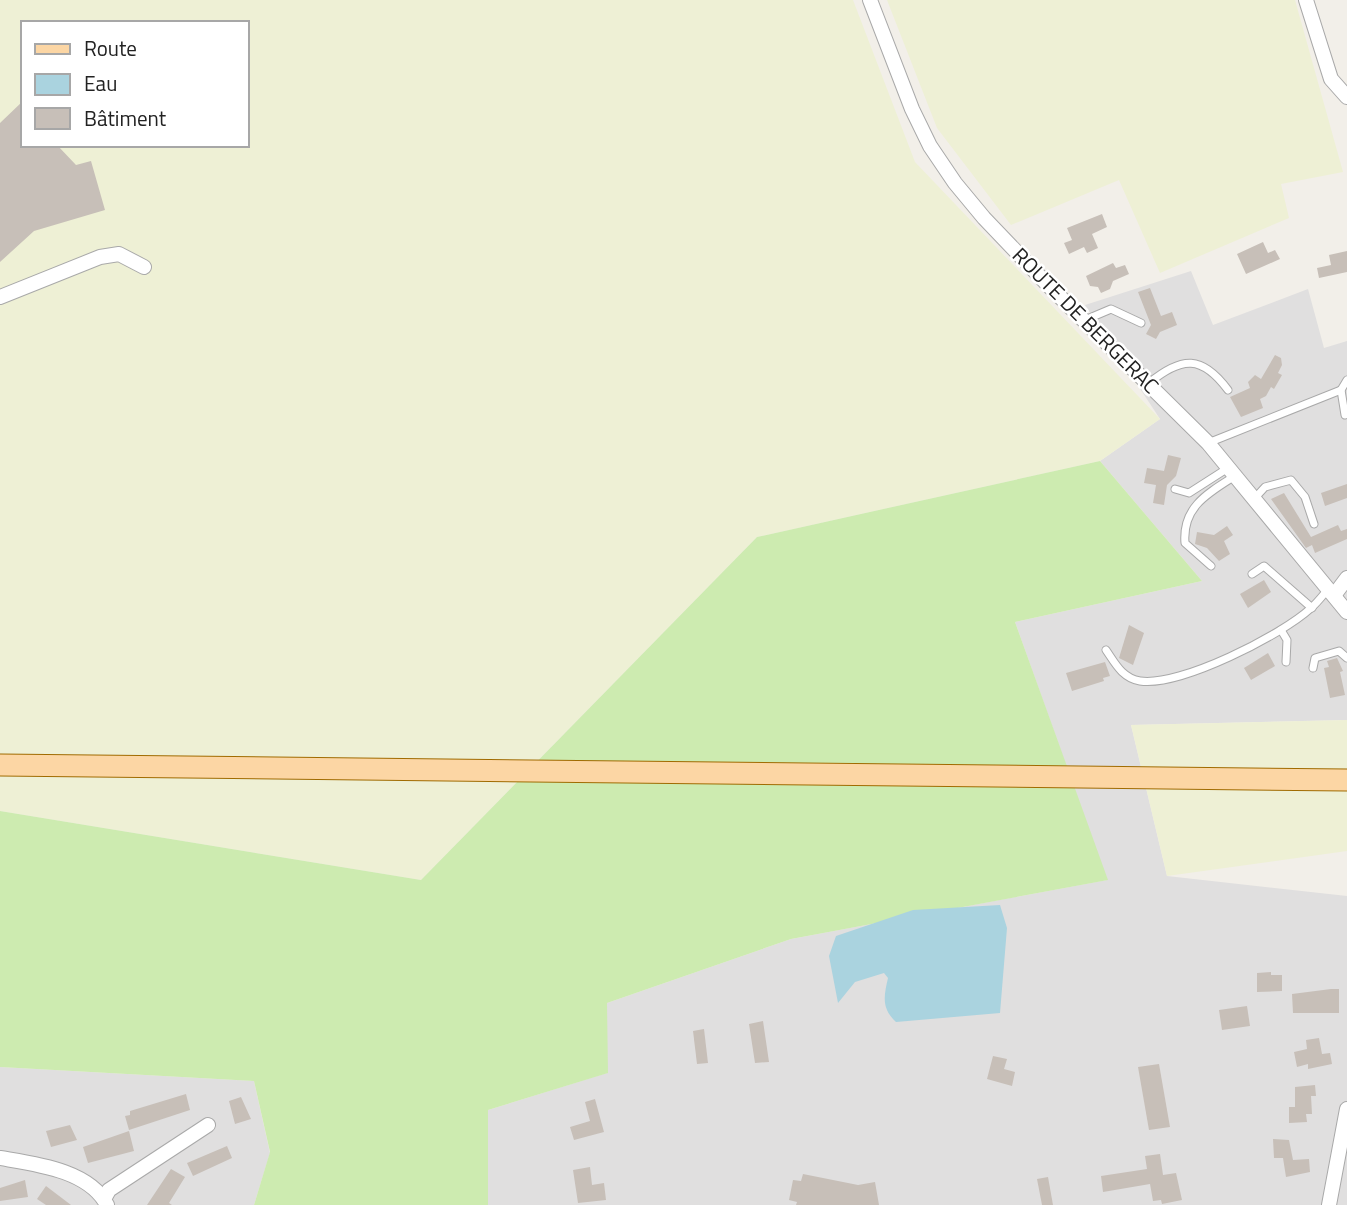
<svg xmlns="http://www.w3.org/2000/svg" width="1347" height="1205" font-family="'Titillium Web',sans-serif">
	<style>
		.residential { fill: #e0dfdf }
		.farmland { fill: #eef0d5; fill-rule: evenodd }
		.grass { fill: #cdebb0 }
		.water { fill: #aad3df }
		.building { fill: #c7bfb8 }
		.lines { fill: none; stroke-linecap: round; stroke-linejoin: round }
		.service-casing { stroke: #a9a9a9; stroke-width: 9 }
		.minor-casing { stroke: #a9a9a9; stroke-width: 16 }
		.primary-casing { stroke: #a06b00; stroke-width: 23 }
		.service { stroke: #fff; stroke-width: 7 }
		.minor { stroke: #fff; stroke-width: 14 }
		.primary { stroke: #fcd6a4; stroke-width: 21 }
		.labels { text-anchor: middle; dominant-baseline: central; stroke-width: 5; stroke-linejoin: round; paint-order: stroke }
		.street-label { font-size: 21px; fill: #222; stroke: #fff }
	</style>
	<rect width="100%" height="100%" fill="#f2efe9"/>
	<g class="residential">
		<polygon points="1191,271 1213,325 1308,289 1324,348 1347,341 1347,720 1131,725 1167,876 1347,896 1347,1205 488,1205 488,1110 607,1073 607,1003 791,939 1107,880 1015,622 1202,581 1100,461 1160,419 1085,305"/>
		<polygon points="0,1067 254,1081 270,1153 254,1205 0,1205"/>
	</g>
	<g class="farmland">
		<path d="M0,0h853l62,162 245,257 -60,42 -343,76 -336,343 -421,-69zM23,23h224v122h-224z"/>
		<polygon points="887,0 1295,0 1343,172 1281,184 1289,218 1160,273 1119,180 1011,225 937,128"/>
		<polygon points="1347,720 1347,851 1167,876 1131,725"/>
	</g>
	<polygon class="grass" points="1100,461 1202,581 1015,622 1108,880 791,939 607,1003 608,1073 488,1110 488,1205 254,1205 270,1152 254,1081 0,1067 0,811 421,880 757,537"/>
	<path class="water" d="M1000,905l7,23 -7,85 -104,9c-15,-14 -12,-26 -8,-44l-4,-5 -29,9 -17,21 -9,-47 7,-20 77,-26z"/>
	<g class="building">
		<polygon points="23,101 23,145 57,145 76,165 91,161 105,210 34,231 0,262 0,123"/>
		<polygon points="1102,214 1107,227 1092,234 1098,248 1087,253 1084,247 1069,254 1064,243 1072,240 1067,228"/>
		<polygon points="1263,242 1268,253 1275,250 1280,259 1246,274 1237,254"/>
		<polygon points="1347,251 1347,272 1319,278 1317,268 1331,265 1329,255"/>
		<polygon points="1113,263 1116,268 1125,265 1129,274 1113,281 1110,289 1101,293 1098,287 1090,286 1086,276"/>
		<polygon points="1150,288 1161,316 1172,312 1177,325 1160,332 1156,339 1146,334 1151,325 1138,292"/>
		<polygon points="1275,355 1281,358 1282,365 1278,373 1282,375 1274,389 1271,387 1266,396 1260,399 1263,408 1241,417 1230,397 1250,388 1248,382 1255,375 1261,379"/>
		<polygon points="1168,455 1181,458 1176,476 1167,485 1164,505 1153,503 1156,485 1144,483 1147,468 1164,471"/>
		<polygon points="1347,484 1347,498 1325,506 1321,493"/>
		<polygon points="1284,493 1311,537 1338,525 1341,531 1347,529 1347,539 1315,553 1312,545 1306,548 1271,499"/>
		<polygon points="1227,526 1233,535 1224,541 1230,554 1219,561 1207,548 1195,544 1197,532 1214,535"/>
		<polygon points="1264,580 1271,592 1248,608 1240,594"/>
		<polygon points="1129,625 1144,633 1133,665 1119,658"/>
		<polygon points="1268,653 1275,666 1251,680 1244,668"/>
		<polygon points="1337,658 1343,671 1340,672 1345,695 1330,698 1324,668 1329,667 1327,661"/>
		<polygon points="1105,662 1110,676 1103,678 1104,681 1072,691 1066,673"/>
		<polygon points="1271,972 1271,975 1282,975 1282,991 1257,992 1257,973"/>
		<polygon points="1331,989 1339,989 1339,1013 1293,1013 1292,994"/>
		<polygon points="1247,1006 1250,1026 1222,1030 1219,1010"/>
		<polygon points="763,1021 769,1062 755,1063 749,1024"/>
		<polygon points="704,1029 708,1063 697,1064 693,1031"/>
		<polygon points="1319,1038 1322,1054 1330,1053 1332,1064 1308,1069 1308,1064 1297,1067 1294,1052 1307,1049 1306,1040"/>
		<polygon points="993,1056 1007,1059 1004,1069 1015,1072 1012,1086 987,1079"/>
		<polygon points="1159,1064 1170,1127 1149,1130 1138,1067"/>
		<polygon points="1315,1085 1316,1096 1311,1096 1312,1114 1306,1114 1307,1122 1289,1123 1289,1107 1295,1107 1295,1087"/>
		<polygon points="186,1094 190,1110 129,1130 125,1116 130,1115 130,1111"/>
		<polygon points="241,1097 251,1119 235,1124 229,1101"/>
		<polygon points="595,1099 604,1132 574,1140 570,1127 590,1121 585,1102"/>
		<polygon points="70,1125 77,1140 51,1147 46,1131"/>
		<polygon points="129,1131 134,1151 88,1163 83,1147"/>
		<polygon points="1273,1139 1289,1140 1293,1160 1309,1159 1310,1172 1286,1177 1283,1158 1274,1158"/>
		<polygon points="227,1146 232,1158 193,1176 187,1163"/>
		<polygon points="1160,1154 1163,1175 1176,1173 1182,1200 1162,1204 1161,1200 1153,1201 1150,1184 1103,1192 1101,1176 1147,1169 1145,1156"/>
		<polygon points="590,1167 592,1185 604,1183 606,1200 578,1203 573,1170"/>
		<polygon points="171,1169 185,1177 169,1203 172,1205 147,1205"/>
		<polygon points="803,1174 858,1185 875,1182 879,1205 796,1205 797,1202 789,1200 793,1180 801,1181"/>
		<polygon points="1048,1177 1053,1205 1042,1205 1037,1179"/>
		<polygon points="25,1180 28,1197 0,1201 0,1188"/>
		<polygon points="46,1186 71,1205 46,1205 37,1199"/>
	</g>
	<g class="lines">
		<g class="service-casing">
			<g id="service">
				<polyline points="1085,320 1111,309 1141,323"/>
				<path d="M1149,383c33,-27 53,-28 79,7"/>
				<polyline points="1345,415 1341,390 1347,380"/>
				<polyline points="1208,443 1341,390"/>
				<polyline points="1175,489 1189,493 1228,468"/>
				<polyline points="1254,499 1265,487 1291,480 1305,497 1314,524"/>
				<path d="M1211,566l-26,-23c-3,-36 23,-50 50,-67"/>
				<polyline points="1252,574 1264,566 1312,608"/>
				<polyline points="1281,630 1287,640 1286,662"/>
				<path d="M1106,650c9,13 16,28 34,31 40,6 142,-46 171,-73 7,-6 12,-13 18,-20"/>
				<polyline points="1313,668 1315,658 1339,651 1347,658"/>
			</g>
		</g>
		<g class="minor-casing">
			<g id="minor">
				<polyline points="870,0 912,109 930,146 955,183 984,218 1049,286 1208,443 1347,612"/>
				<polyline points="1306,0 1331,79 1347,97"/>
				<polyline points="0,297 100,257 119,254 144,267"/>
				<polyline points="1335,594 1347,578"/>
				<path d="M0,1158c35,6 89,12 107,47"/>
				<polyline points="104,1199 109,1190 208,1125"/>
				<polyline points="1329,1205 1347,1109"/>
			</g>
		</g>
		<g class="primary-casing">
			<polyline id="primary" points="0,765 1347,780"/>
		</g>
		<use href="#service" class="service"/>
		<use href="#minor" class="minor"/>
		<use href="#primary" class="primary"/>
	</g>
	<g class="labels">
		<g class="street-label">
			<text transform="translate(1086 320) rotate(45)">ROUTE DE BERGERAC</text>
		</g>
	</g>
	<rect x="21" y="21" width="228" height="126" fill="#ffffff" stroke="#a7a7a7" stroke-width="2"/>
	<rect x="35" y="44" width="35" height="10" fill="#fcd6a4" stroke="#a7a7a7" stroke-width="2"/>
	<text x="84" y="56" font-size="21" fill="#222222">Route</text>
	<rect x="35" y="74" width="35" height="21" fill="#aad3df" stroke="#a7a7a7" stroke-width="2"/>
	<text x="84" y="91" font-size="21" fill="#222222">Eau</text>
	<rect x="35" y="108" width="35" height="21" fill="#c7bfb8" stroke="#a7a7a7" stroke-width="2"/>
	<text x="84" y="126" font-size="21" fill="#222222">Bâtiment</text>
</svg>
